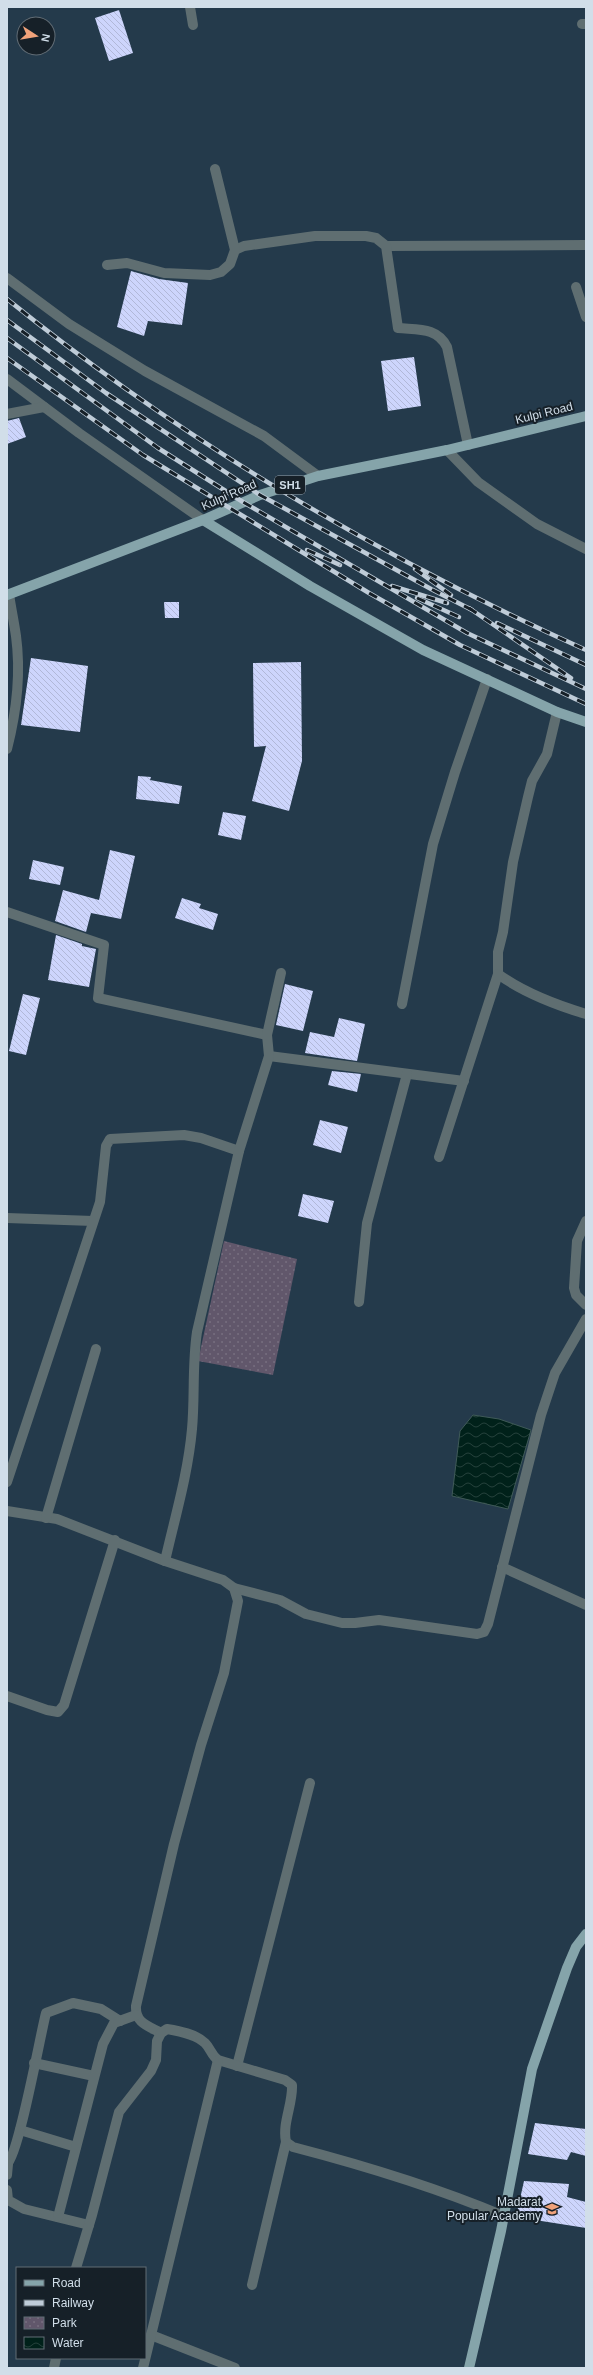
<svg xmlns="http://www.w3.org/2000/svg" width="593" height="2375" font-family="Arial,sans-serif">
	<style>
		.park { fill: url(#park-dots) }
		.water { fill: url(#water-waves); stroke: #3f5a58 }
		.building { fill: url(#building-back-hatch) }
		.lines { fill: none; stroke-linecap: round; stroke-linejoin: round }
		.minor { stroke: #5f6e71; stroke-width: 10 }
		.major { stroke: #85a4aa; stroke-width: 10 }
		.rail-casing { stroke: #bfccd8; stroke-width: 4.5 }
		.rail { stroke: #162028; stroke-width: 3; stroke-dasharray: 9; stroke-linecap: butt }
		.labels { text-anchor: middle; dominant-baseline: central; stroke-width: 4; stroke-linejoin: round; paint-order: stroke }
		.shield { fill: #162028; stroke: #99a5af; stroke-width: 1 }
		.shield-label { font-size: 11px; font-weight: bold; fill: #d1dee9 }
		.street-label { font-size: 12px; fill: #d1dee9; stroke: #162028 }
		.poi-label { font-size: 12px; fill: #d1dee9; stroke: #162028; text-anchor: end }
	</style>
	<defs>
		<pattern id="park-dots" width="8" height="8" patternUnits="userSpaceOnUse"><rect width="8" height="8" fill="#61576b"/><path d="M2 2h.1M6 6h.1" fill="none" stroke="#776f80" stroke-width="1.8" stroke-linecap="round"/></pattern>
		<pattern id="water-waves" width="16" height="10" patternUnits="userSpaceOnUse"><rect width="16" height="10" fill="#00211a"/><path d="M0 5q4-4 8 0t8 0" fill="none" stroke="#24413b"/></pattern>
		<pattern id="building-back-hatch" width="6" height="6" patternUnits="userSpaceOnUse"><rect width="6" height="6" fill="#cdd5fc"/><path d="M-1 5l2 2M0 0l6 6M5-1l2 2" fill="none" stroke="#b1b8d8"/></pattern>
	</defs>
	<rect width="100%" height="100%" fill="#243a4b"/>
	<polygon class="park" points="224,1241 297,1259 273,1375 198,1361"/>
	<polygon class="water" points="473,1415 499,1419 531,1430 508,1509 452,1496 460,1431"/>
	<g class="building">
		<polygon points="119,10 133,53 109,61 95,18"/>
		<polygon points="131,271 159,279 188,283 182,325 148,321 144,336 117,327"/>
		<polygon points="414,357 421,406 388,411 381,361"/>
		<polygon points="19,418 26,437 7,444 7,421"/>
		<polygon points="164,602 179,602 179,618 165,618"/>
		<polygon points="31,658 88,666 80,732 21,725"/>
		<polygon points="301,662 302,761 289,811 252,801 266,746 254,747 253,663"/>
		<polygon points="138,776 151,777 150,780 182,786 179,804 136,799"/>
		<polygon points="223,812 246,816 241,840 218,835"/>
		<polygon points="110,850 135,856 121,919 91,913 86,932 55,921 63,890 99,900"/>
		<polygon points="33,860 64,867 60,885 29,879"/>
		<polygon points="182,898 201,904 199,908 218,914 213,930 175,918"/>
		<polygon points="56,935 82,944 82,946 96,949 89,987 48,980"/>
		<polygon points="285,984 313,991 303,1031 276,1025"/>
		<polygon points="23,994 40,998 26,1055 9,1051"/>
		<polygon points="339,1018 365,1024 357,1061 305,1053 310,1032 334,1037"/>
		<polygon points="332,1071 361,1074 357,1092 328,1085"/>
		<polygon points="320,1120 348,1127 341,1153 313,1145"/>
		<polygon points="303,1194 334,1201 328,1223 298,1216"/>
		<polygon points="535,2123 586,2129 586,2156 571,2152 567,2160 528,2154"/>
		<polygon points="524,2181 569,2184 567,2197 586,2202 586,2228 516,2217"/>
	</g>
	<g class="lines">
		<g class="minor">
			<polyline points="190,7 193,25"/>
			<polyline points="582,24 586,24"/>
			<polyline points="386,246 586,245"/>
			<path d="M235,250l9,-4 71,-10h51l10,2 10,8 12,82c20,2 39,-1 49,19l21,98"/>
			<polyline points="107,265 127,263 164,273 210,275 221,272 230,264 235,250 215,169"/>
			<polyline points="7,278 69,324 145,371 264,436 318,476"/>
			<polyline points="576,287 586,317"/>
			<polyline points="7,379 79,433 203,520"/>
			<polyline points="7,414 44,407"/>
			<polyline points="447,450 478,482 537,524 586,549"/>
			<path d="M557,712l-10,42 -15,27 -4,16 -15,65 -10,70 -5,20v22c26,19 58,31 88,40"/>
			<path d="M7,749c9,-35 14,-76 9,-113 -2,-14 -5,-28 -7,-42"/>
			<polyline points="7,912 104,945 98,998 267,1035"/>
			<polyline points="402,1004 433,844 455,772 487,679"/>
			<polyline points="269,1056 464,1081"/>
			<polyline points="439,1157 498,974"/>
			<polyline points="7,1218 93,1221"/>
			<polyline points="586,1221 577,1241 574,1288 576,1295 586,1305"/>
			<polyline points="359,1302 367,1223 407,1074"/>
			<polyline points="7,1482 100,1202 106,1146 110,1139 184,1135 201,1138 239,1151"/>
			<polyline points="7,1511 57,1519 165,1561"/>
			<polyline points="46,1518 96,1349"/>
			<polyline points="502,1567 586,1605"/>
			<polyline points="234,1588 280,1600 306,1614 342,1623 355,1623 379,1620 477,1634 484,1632 488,1624 541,1415 555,1373 586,1319"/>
			<polyline points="7,1696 47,1710 58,1712 64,1705 115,1540"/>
			<path d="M161,2033c-13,-7 -26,-10 -25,-27l38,-162 27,-99 23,-72 14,-72 -4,-13 -11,-8 -58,-19c10,-44 23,-87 27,-132 3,-32 0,-64 5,-97l42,-181 30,-95 -2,-21 14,-62"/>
			<polyline points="34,2063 94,2076"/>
			<polyline points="237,2066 310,1783"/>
			<polyline points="20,2130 76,2147"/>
			<path d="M7,2164c12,-10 33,-128 39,-151l27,-10 28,6 19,12"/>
			<polyline points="7,2175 8,2164"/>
			<polyline points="7,2190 8,2200 24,2209 89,2225"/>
			<polyline points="58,2217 103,2044 114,2023 136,2015"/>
			<path d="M76,2268l16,-53 27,-103 32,-41 5,-11 1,-19 4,-8 6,-4c12,2 29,5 38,14 6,6 6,12 13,17l67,20 7,5c1,19 -10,38 -6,57l7,5c73,19 142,40 211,69"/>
			<polyline points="252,2285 286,2142"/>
			<polyline points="151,2335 235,2368"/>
			<polyline points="54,2368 56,2358"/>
			<polyline points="143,2368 218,2060"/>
		</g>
		<g class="major">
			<polyline points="203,520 310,586 423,650 557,712 586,722"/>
			<polyline points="7,595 203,520 260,495 318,476 447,450 586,416"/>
			<polyline points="469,2368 501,2231 532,2069 567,1968 576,1947 586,1934"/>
		</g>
		<g class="rail-casing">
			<g id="rail">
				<path d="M7,299c176,142 373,258 579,351"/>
				<polyline points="7,320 106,393 260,495 431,589 472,610"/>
				<polyline points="7,338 158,448 243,502 467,633 586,689"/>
				<polyline points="7,358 143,455 369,593 460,645 586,704"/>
				<polyline points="307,550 340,565"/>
				<polyline points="415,569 451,595"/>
				<polyline points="392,586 447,603"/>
				<polyline points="417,598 459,617"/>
				<polyline points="469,608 571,678"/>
				<polyline points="497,623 586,665"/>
			</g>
		</g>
		<use href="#rail" class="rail"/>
	</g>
	<defs>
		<g id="school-bare" transform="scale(1.08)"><path d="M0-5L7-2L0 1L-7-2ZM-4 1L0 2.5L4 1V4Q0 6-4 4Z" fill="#f0a27a" stroke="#162028" stroke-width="2.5" paint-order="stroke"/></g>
	</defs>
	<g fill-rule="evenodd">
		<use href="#school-bare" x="552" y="2209"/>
	</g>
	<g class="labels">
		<rect class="shield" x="275" y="476" width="30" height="18" rx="3"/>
		<g class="shield-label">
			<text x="290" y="485">SH1</text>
		</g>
		<g class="street-label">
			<text transform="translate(544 413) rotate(-14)">Kulpi Road</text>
			<text transform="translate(229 495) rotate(-24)">Kulpi Road</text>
		</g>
		<g class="poi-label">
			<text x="541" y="2202">Madarat<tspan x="541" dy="14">Popular Academy</tspan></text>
		</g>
	</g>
	<rect width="593" height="2375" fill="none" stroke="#d1dee9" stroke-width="16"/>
	<rect x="16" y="2267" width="130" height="92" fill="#162028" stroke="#616c75"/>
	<rect x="24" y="2280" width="20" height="6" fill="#85a4aa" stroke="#616c75"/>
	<text x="52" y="2287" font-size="12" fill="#d1dee9">Road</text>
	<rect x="24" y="2300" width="20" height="6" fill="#bfccd8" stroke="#616c75"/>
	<text x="52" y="2307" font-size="12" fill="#d1dee9">Railway</text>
	<rect x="24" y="2317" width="20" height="12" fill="url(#park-dots)" stroke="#616c75"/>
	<text x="52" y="2327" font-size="12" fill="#d1dee9">Park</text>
	<rect x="24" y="2337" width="20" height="12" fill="url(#water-waves)" stroke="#616c75"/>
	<text x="52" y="2347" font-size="12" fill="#d1dee9">Water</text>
	<g transform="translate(36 36) rotate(102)"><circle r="19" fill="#162028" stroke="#616c75"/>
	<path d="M0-3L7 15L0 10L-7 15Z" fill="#f0a27a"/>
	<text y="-6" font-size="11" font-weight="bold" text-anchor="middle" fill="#d1dee9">N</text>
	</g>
</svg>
